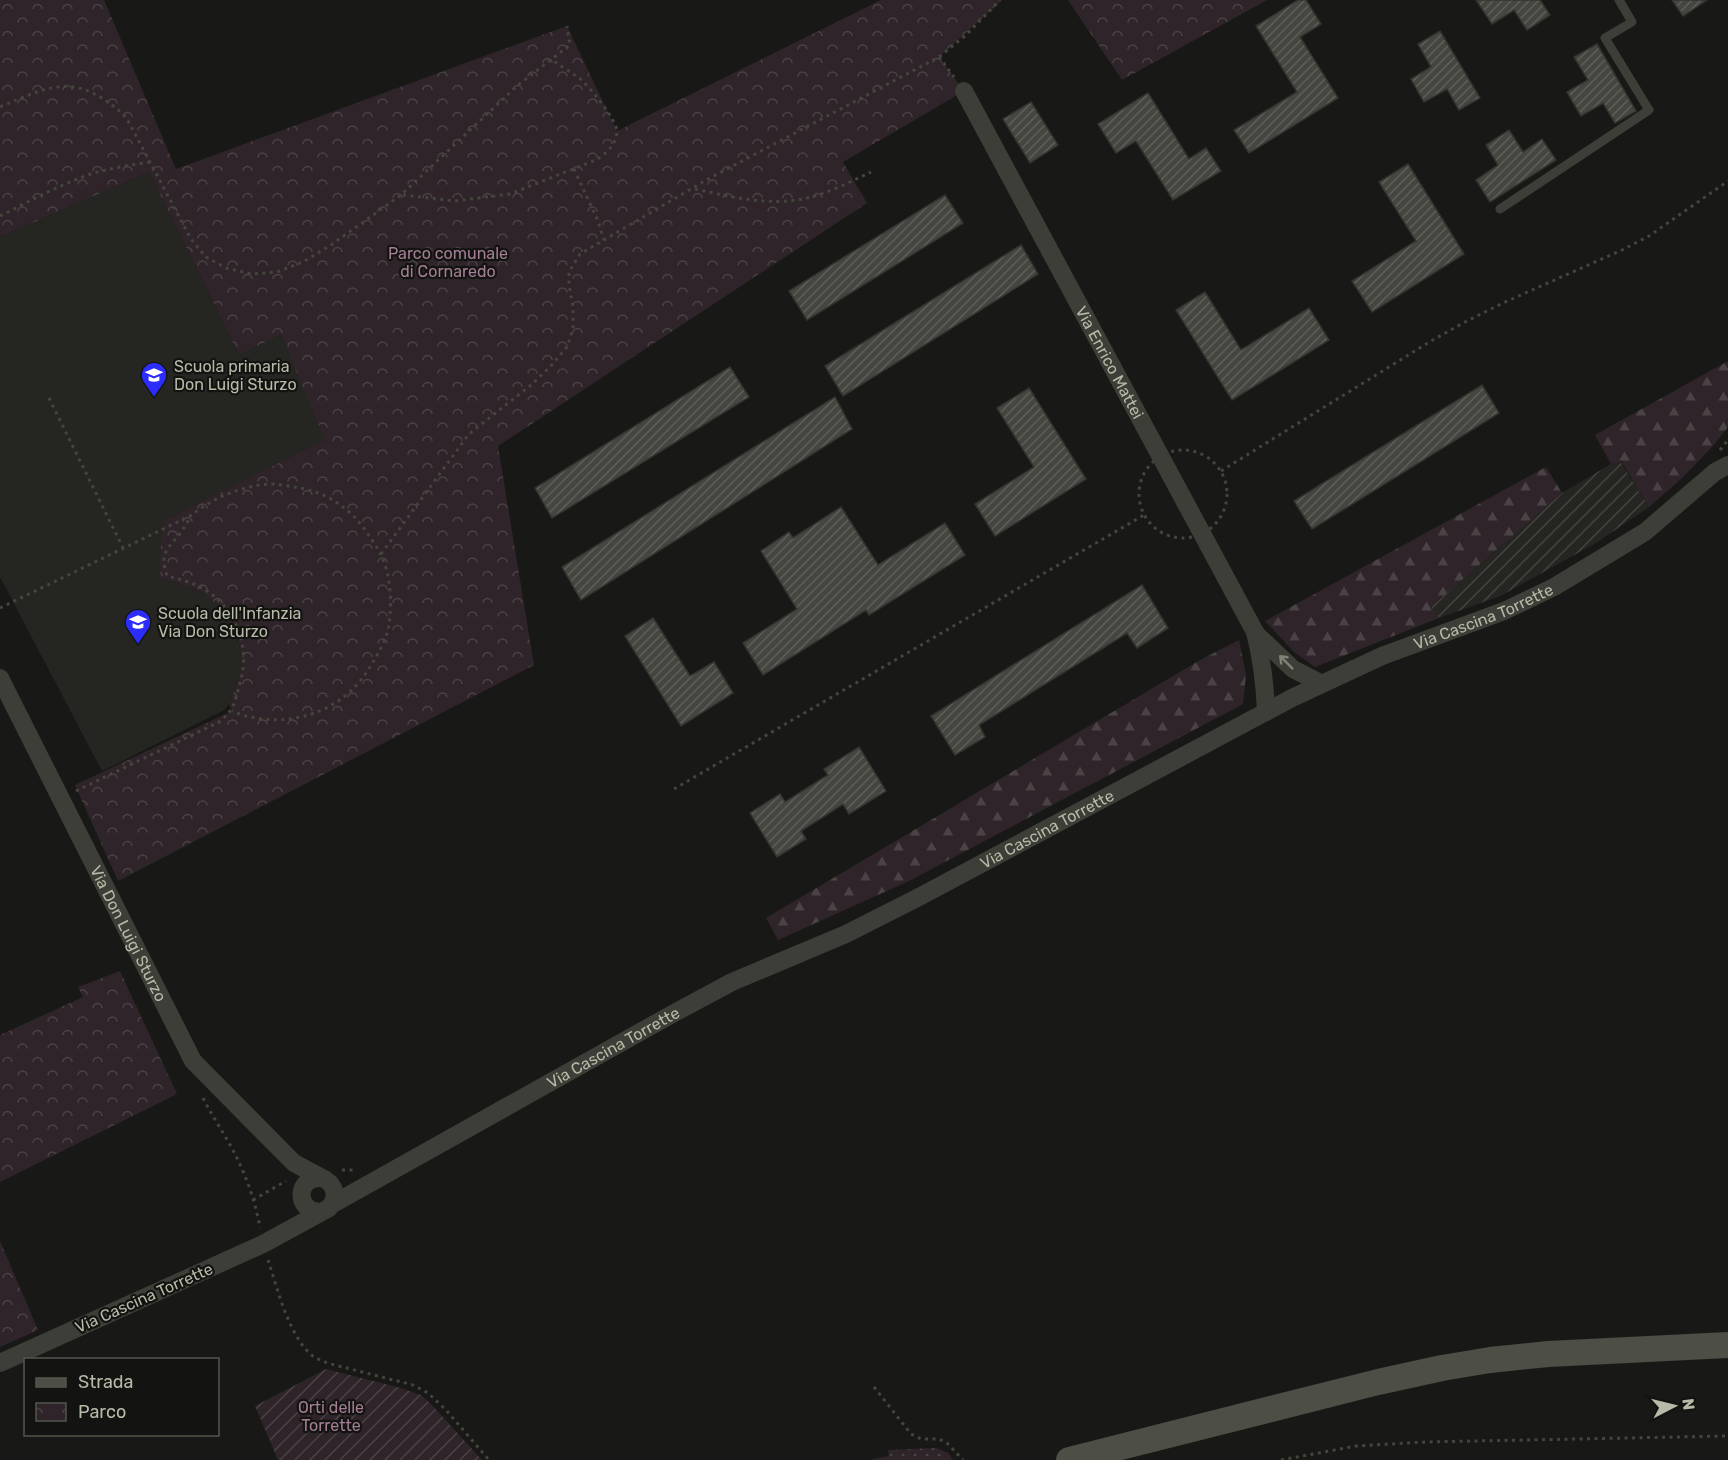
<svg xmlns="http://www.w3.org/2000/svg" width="1728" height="1460" font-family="Rubik,sans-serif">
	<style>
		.built { fill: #252622 }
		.industrial { fill: url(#industrial-furrows) }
		.grass { fill: url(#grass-dots) }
		.forest { fill: url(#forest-firs) }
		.park { fill: url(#park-crowns) }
		.garden { fill: url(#garden-furrows) }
		.building { fill: url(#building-hatch); stroke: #333530; stroke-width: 1.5 }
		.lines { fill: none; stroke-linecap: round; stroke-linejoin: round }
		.path { stroke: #44453d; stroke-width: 3; stroke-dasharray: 3 4.5; stroke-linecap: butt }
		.service { stroke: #3d3e37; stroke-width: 9 }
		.minor { stroke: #3d3e37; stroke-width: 18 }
		.secondary { stroke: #4d4e45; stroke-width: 26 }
		.oneway { stroke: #818275 }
		.labels { text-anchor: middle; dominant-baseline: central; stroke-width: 4.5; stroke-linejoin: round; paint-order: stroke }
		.park-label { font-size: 16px; fill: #a57e96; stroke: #131411 }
		.street-label { font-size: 16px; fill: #b9b9a8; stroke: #131411 }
		.poi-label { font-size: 16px; fill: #b9b9a8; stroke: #131411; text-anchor: start }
	</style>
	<defs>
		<pattern id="industrial-furrows" width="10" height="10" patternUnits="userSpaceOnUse" patternTransform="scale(1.5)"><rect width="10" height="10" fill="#252622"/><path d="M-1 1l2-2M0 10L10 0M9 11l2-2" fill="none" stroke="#43433f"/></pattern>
		<pattern id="grass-dots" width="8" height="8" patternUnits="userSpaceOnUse" patternTransform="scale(1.5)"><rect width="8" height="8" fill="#2e2429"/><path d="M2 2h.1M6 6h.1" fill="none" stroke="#4a4245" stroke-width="1.8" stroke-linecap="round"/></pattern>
		<pattern id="forest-firs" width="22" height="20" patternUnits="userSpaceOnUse" patternTransform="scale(1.5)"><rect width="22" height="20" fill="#2e2429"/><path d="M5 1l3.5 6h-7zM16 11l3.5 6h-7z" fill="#4a4245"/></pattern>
		<pattern id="park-crowns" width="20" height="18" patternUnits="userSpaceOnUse" patternTransform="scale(1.5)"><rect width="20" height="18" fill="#2e2429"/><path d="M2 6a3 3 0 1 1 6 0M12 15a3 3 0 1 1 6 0" fill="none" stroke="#4a4245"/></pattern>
		<pattern id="garden-furrows" width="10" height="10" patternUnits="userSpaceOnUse" patternTransform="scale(1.5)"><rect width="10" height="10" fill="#2e2429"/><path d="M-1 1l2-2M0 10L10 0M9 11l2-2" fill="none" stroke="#4a4245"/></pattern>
		<pattern id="building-hatch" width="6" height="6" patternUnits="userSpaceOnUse" patternTransform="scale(1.5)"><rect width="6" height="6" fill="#454640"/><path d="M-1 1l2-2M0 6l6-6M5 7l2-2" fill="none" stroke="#5e5f59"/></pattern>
	</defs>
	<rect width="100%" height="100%" fill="#181916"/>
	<polygon class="built" points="149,172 239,355 281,335 326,440 165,520 160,579 188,586 210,597 225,613 236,635 242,656 241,671 229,704 224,710 102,771 0,577 0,237"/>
	<polygon class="industrial" points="1620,461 1649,507 1596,543 1500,596 1439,618 1431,607 1562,493 1611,464"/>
	<polygon class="grass" points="936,1448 948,1453 953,1460 869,1460 889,1456 888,1450"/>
	<g class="forest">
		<polygon points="1728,361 1728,427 1713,446 1682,478 1649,507 1621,461 1611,464 1595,435"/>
		<polygon points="1546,467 1562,493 1431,607 1439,618 1315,667 1294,652 1265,621"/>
		<polygon points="1239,640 1246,675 1243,704 909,881 778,940 766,918 1200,660"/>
	</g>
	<g class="park">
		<path d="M0,0h104l72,169 391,-143 50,105 264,-131h121l-63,57 25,34 -121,71 24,41 -369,243 36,219 -416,216 -43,-96 157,-74 -3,-7c4,-11 10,-24 12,-35 2,-14 -2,-28 -8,-41 -19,-35 -36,-41 -73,-49l1,-43 4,-16 160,-80 -44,-105 -42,20 -90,-183 -149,65z"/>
		<polygon points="1068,0 1267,0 1122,80"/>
		<polygon points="120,971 177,1094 0,1182 0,1035 83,997 78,987"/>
		<polygon points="0,1241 38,1330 0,1347"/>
	</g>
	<polygon class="garden" points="326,1369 401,1388 421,1395 432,1405 482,1460 278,1460 255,1406"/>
	<g class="building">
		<polygon points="1298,0 1306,0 1321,24 1300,37 1338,98 1249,153 1234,130 1297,92 1256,26"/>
		<polygon points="1476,0 1540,0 1550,15 1527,30 1514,10 1492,24"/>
		<polygon points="1672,0 1707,0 1683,16"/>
		<polygon points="1440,31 1480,98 1459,110 1447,89 1424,102 1411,79 1431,67 1418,44"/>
		<polygon points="1597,44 1636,111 1615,123 1603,103 1581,116 1567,92 1588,80 1574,57"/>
		<polygon points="1148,93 1189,159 1206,148 1221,171 1173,200 1136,141 1116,153 1098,124"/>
		<polygon points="1031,102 1058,145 1030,163 1003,119"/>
		<polygon points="1509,130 1523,152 1542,139 1556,160 1490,202 1476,180 1498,165 1486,145"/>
		<polygon points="1408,164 1464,254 1372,312 1352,281 1416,241 1379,182"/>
		<polygon points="945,195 963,223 807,320 789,291"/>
		<polygon points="1021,245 1038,274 843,396 825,366"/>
		<polygon points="1205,292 1241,350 1309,308 1329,340 1232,400 1176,310"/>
		<polygon points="730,367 749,397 552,518 535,488"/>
		<polygon points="1482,385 1499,413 1312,529 1294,501"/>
		<polygon points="1029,388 1086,479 995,536 975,504 1034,467 997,408"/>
		<polygon points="835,397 852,429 581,600 562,567"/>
		<polygon points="841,507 878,565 945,523 965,555 869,615 866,610 763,675 743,643 797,609 761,551 789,532 793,538"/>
		<polygon points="1142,585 1168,628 1137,648 1127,633 979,725 985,737 955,755 931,716"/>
		<polygon points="653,618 690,676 714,662 733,693 681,726 625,636"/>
		<polygon points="859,747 886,791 849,814 843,804 801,831 806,839 777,857 750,813 780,794 785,802 828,775 824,769"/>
	</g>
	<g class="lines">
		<g class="path">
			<polyline points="939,57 954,77"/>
			<path d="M0,107c55,-24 78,-34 126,10l65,122 15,18 20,11 26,6 25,-2 26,-10 28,-17 70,-50 117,-110 52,-40 -3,-19"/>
			<polyline points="574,169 598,221 604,240"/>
			<path d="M695,189c33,7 67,16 102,11 26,-4 51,-17 74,-28"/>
			<path d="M403,195l52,6 55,-7 86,-34c10,-6 21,-16 21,-29 -1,-12 -28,-45 -38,-53 -9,-7 -19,-12 -28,-19"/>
			<path d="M0,216c30,-15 59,-31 91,-42 19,-6 40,-9 60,-12"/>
			<polyline points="49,398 123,548"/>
			<circle cx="1183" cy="494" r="44"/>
			<polyline points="1720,450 1728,440"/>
			<polyline points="1221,471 1431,341 1465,322 1503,303 1622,250 1649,236 1728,181"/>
			<polyline points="381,554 469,434 531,385 550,367 567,347 573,329 573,307 569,284 569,272 580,254 708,179 939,57 966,35 1000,0"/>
			<path d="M0,608l192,-93c20,-17 52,-30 79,-31 8,0 16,2 23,3 31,4 57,21 74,47 4,6 9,13 12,19 11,21 12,49 9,72 -2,12 -9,26 -16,37 -7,12 -15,23 -26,32 -31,27 -78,33 -115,17"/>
			<polyline points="674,789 1144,515"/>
			<path d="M76,791l143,-69c17,-14 15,-19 21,-39 11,-37 -4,-76 -38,-95 -11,-6 -23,-9 -35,-12 -8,-25 1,-26 14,-44 4,-5 7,-11 10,-17"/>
			<path d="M203,1098c10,20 23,38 33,58 11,22 20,48 24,72"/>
			<polyline points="342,1170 356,1170"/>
			<polyline points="253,1200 286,1181"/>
			<path d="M268,1260c10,30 21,78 46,97 4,2 9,4 13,6l86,22 15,8 18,17 43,50"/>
			<polyline points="874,1387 911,1434 921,1439 939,1439 947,1443 963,1460"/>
			<polyline points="1281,1460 1356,1446 1425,1442 1728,1436"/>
		</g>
		<polyline class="service" points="1500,209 1649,110 1605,38 1632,22 1619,0"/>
		<g class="minor">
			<path id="s1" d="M964,91l291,541c7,27 10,53 11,80"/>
			<polyline points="1255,633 1293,669 1322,684"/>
			<path id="s2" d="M0,678l193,383 101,102 32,17c10,7 12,18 3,28l-66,36 -263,119"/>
			<path id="s3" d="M333,1204l343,-192 56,-30 114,-48 73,-37 373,-199 90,-42 122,-45 50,-24 91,-55 70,-60 13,-7"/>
			<path d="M319,1212c-24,-2 -23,-34 1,-34"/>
		</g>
		<polyline class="secondary" points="1069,1460 1378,1382 1442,1368 1490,1360 1548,1354 1728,1345"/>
	</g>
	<defs><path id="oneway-shaft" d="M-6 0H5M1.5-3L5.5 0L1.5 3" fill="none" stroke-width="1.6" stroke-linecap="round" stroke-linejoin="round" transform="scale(1.5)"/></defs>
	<use class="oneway" href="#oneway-shaft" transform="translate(1286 662) rotate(-135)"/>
	<defs>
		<g id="school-pin" transform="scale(1.35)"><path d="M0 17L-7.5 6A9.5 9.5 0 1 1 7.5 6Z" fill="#2c2dfb" stroke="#131411"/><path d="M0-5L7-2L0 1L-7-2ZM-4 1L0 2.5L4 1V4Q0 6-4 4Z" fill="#fff"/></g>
	</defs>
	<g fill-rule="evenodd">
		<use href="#school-pin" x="154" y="375"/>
		<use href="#school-pin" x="138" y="622"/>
	</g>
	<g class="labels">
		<g class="park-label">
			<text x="448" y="253">Parco comunale<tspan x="448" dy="18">di Cornaredo</tspan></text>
			<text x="331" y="1407">Orti delle<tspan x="331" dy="18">Torrette</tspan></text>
		</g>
		<g class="street-label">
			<text stroke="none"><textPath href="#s1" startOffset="308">Via Enrico Mattei</textPath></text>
			<text stroke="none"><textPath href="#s3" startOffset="1293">Via Cascina Torrette</textPath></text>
			<text stroke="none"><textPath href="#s3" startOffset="807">Via Cascina Torrette</textPath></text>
			<text stroke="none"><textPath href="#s2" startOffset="286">Via Don Luigi Sturzo</textPath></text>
			<text stroke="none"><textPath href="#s3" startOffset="321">Via Cascina Torrette</textPath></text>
			<text transform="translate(144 1298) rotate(-24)">Via Cascina Torrette</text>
		</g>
		<g class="poi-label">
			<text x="174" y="366">Scuola primaria<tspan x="174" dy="18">Don Luigi Sturzo</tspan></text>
			<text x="158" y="613">Scuola dell'Infanzia<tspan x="158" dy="18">Via Don Sturzo</tspan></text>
		</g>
	</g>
	<rect x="24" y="1358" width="195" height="78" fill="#131411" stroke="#55564d" stroke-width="1.5"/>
	<rect x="36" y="1378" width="30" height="9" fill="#4d4e45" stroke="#55564d" stroke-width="1.5"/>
	<text x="78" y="1388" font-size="18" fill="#b9b9a8">Strada</text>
	<rect x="36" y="1403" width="30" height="18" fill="url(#park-crowns)" stroke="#55564d" stroke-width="1.5"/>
	<text x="78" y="1418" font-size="18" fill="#b9b9a8">Parco</text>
	<g transform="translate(1674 1406) rotate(83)" stroke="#131411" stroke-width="4.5" paint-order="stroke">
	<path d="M0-4.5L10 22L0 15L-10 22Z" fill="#b9b9a8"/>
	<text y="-9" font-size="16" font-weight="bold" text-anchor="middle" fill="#b9b9a8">N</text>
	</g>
</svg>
